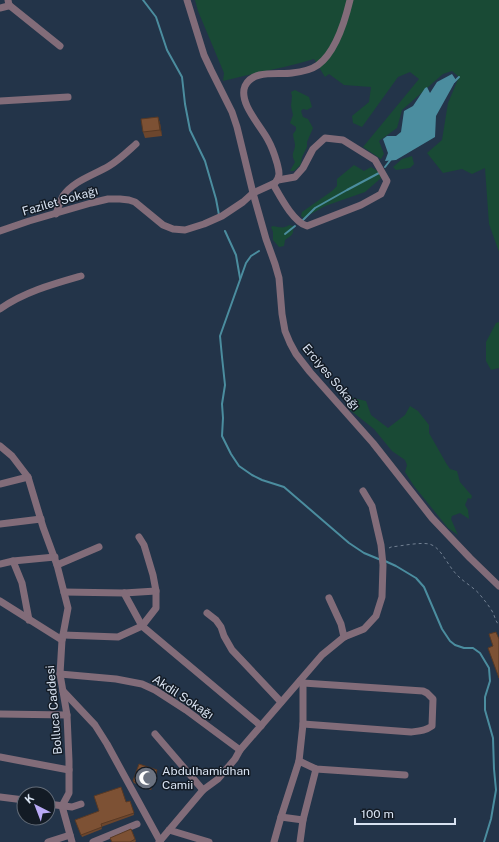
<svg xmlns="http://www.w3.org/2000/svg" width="499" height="842" font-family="'Public Sans',sans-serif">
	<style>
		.green { fill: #194a35 }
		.water { fill: #4b8d9f }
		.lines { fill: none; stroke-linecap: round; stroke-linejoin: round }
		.stream { stroke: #4b8d9f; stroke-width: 2 }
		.path { stroke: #728092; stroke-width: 1; stroke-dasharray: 3 3; stroke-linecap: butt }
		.minor { stroke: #826c79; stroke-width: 7 }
		.wall { fill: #6c462d }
		.shaded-wall { fill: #583924 }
		.building { fill: #7d5134; stroke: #583924 }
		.labels { text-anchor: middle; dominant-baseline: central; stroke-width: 3; stroke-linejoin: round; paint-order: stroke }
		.street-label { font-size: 12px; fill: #d8e2f1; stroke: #131b25 }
		.poi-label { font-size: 12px; fill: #d8e2f1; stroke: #131b25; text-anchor: start }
	</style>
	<rect width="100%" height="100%" fill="#233449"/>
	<g class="green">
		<path d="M195,0h304v252l-10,-28 -4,-56 -13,6 -10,-5 -19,4 -16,-20 15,-13 6,-37 11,-26 -7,-6 -9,3 -41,36 -5,18 -18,13 5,13 -3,5 -18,-12 56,-68 -9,-7 -12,5 -36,50 -9,-4 -1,-7 17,-14 2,-15 -27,-2 -15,-11 -4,3 -11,-18c-30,9 -60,14 -91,22l1,-8 -26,-62z"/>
		<path d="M295,90l14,7 3,10 -5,3 -4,-1 -2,2 2,6 5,2 5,9 -6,14v5l-5,10 -1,7 -7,7h-4l5,-9c-5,-9 0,-10 0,-17 0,-3 -2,-8 -2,-11l3,-4v-3l-6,-4 3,-8 -2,-9 1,-10 -1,-4z"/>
		<polygon points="412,156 414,164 410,168 396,170 393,167 402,159"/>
		<polygon points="354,165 364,171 371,167 379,172 381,178 365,192 325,206 304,218 301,216 302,212 332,191 337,186 337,179"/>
		<path d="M289,225l4,1c1,9 -1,9 -8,14l-1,6 -5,1 -6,-7v-8l-2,-5 2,-1c6,1 11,3 16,-1z"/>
		<polygon points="499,322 499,368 491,370 486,361 486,342 496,323"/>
		<polygon points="345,396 366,401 371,415 388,428 405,415 410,406 418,411 429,425 429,433 446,463 450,469 457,471 460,482 472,496 471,499 468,498 465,505 468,510 469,519 460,513 452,516 451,519 458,535 448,528 414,486 405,472 407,465 405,460 392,451 374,429 350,410"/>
	</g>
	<polygon class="water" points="452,74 456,80 436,116 435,137 396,160 385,161 388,153 383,139 387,136 396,136 401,132 404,111 413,106 425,88 427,87 430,93 437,82"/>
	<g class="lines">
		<g class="stream">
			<polyline points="143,0 156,17 167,50 182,77 185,104 190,130 205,161 216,199 219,215"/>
			<polyline points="454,82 459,77"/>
			<polyline points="385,167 392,158"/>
			<polyline points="302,221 315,208 347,190 379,173"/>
			<polyline points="225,231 236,255 240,278"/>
			<polyline points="285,234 295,226"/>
			<polyline points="259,251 251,256 246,263 220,336 222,357 225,385 222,404 223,418 222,436 231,454 239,466 252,475 262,480 284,487 349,543 364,553 381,560"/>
			<polyline points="385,561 396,566 416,578 424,587 442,629 450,641 455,645 464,648 473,648 480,653 489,668 490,681 485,697 485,710 493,738 494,769 496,790 491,819 484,842"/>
		</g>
		<path class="path" d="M389,548l2,-1c10,-1 29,-5 38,-3 5,1 9,5 12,9 6,8 10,16 17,23 7,7 17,12 23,20 4,5 8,10 11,15 3,5 3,10 7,14"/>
		<g class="minor">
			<polyline points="187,0 204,55 211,70 232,112 237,127 253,193 266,239 275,264 279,278 282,314 285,331 290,343 296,354 310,372 373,443 432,518 470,558 499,586"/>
			<polyline points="9,5 60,46"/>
			<polyline points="0,8 8,6 9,5 8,0"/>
			<polyline points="0,101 68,97"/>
			<path d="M273,184c7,12 20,38 34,42l54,-21 20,-11 6,-13 -12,-21 -32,-20 -18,-2 -12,11 -10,19 -8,9 -17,3"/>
			<path d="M56,214c2,-6 4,-13 7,-18 10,-15 31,-21 46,-30 10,-6 18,-14 27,-22"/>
			<path d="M0,231l29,-10 62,-18 17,-4h12l9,1 6,2 28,23 10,4 12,1 19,-6 18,-8 21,-14 10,-9 22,-10c6,-7 4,-12 2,-20 -2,-7 -5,-16 -9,-23 -7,-14 -30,-37 -23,-54 8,-17 33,-11 47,-13 9,-1 19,-3 26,-8 18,-13 27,-44 32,-65"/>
			<path d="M0,309c24,-17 53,-25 81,-33"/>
			<polyline points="0,446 12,456 28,477 43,527 57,565 68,608 62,640 60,674 67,715 69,761 69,793 62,806 72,842"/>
			<polyline points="0,484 28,477"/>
			<polyline points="0,524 41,519"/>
			<polyline points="13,561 22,583 29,620"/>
			<polyline points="0,564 13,561 55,557"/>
			<polyline points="57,565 99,547"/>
			<polyline points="64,592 124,593 156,591"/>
			<polyline points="124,593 142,626 261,726"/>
			<polyline points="329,598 341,624 344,637"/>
			<polyline points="0,601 62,640"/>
			<polyline points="207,613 216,620 221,627 224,636 232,650 281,702"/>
			<polyline points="63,635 118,637 142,626 156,608 156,591 153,575 144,545 139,537"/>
			<polyline points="60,674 116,679 142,684 155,690 186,710 240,750"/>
			<polyline points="63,691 95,725 107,744 160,841"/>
			<polyline points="0,714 67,715"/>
			<path d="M303,724l108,8c8,-1 14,-1 21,-6l1,-27 -6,-6 -4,-2 -120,-8"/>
			<polyline points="155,734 203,790"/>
			<polyline points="0,757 69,770"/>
			<polyline points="299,761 316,769 405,775"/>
			<polyline points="0,797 24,800"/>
			<polyline points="48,804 72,807 81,804"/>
			<polyline points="281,817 303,820"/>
			<polyline points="169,830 209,842"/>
			<polyline points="48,842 70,835"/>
			<polyline points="93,842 137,824"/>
			<polyline points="159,842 203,790 218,779 235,759 240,750 322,655 344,637 364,629 376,616 382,597 383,565 381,545 372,506 363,491"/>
			<polyline points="274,842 281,817 299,761 303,724 303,683 300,681"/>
			<polyline points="300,842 303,820 316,769"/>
		</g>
	</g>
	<g class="wall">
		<polygon points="158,117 160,123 162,136 145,138 143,132"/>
		<polygon points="157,772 151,790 134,783 133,781"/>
		<polygon points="130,801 134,815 101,827 102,829 82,837 75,820"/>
		<polygon points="131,829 136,841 135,842 112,842"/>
	</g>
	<g class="shaded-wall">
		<polygon points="158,117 160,123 162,136 160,130"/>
		<polygon points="157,770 157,772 151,790 150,788"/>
	</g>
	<g class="building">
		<polygon points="158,117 160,130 143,132 141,119"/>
		<polygon points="496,632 499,639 499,678 488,648 493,646 489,634"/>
		<polygon points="139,764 157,770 150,788 133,781"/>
		<polygon points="121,787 126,802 130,801 134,813 101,824 102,827 81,835 75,820 99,811 94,796"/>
		<polygon points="131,829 135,839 130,842 112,842 110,838"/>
	</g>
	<defs>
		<g id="mosque-disc" transform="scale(1.15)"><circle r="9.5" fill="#6b7280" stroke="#131b25"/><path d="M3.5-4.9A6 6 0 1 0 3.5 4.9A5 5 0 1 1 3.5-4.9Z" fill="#fff"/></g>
	</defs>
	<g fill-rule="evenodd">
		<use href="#mosque-disc" x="146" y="778"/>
	</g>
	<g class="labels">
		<g class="street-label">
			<text transform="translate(60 201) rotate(-16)">Fazilet Sokağı</text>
			<text transform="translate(331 377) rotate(50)">Erciyes Sokağı</text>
			<text transform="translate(183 697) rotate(33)">Akdil Sokağı</text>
			<text transform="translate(54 710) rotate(-95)">Bolluca Caddesi</text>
		</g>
		<g class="poi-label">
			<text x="162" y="771">Abdulhamidhan<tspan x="162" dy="14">Camii</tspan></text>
		</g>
	</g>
	<g transform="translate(36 806) rotate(318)"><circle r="19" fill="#131b25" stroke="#626b77"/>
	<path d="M0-3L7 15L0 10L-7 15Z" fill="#baaaf7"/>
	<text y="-6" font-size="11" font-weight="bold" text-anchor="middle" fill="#d8e2f1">K</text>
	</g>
	<path d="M355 818v6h100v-6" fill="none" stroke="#d8e2f1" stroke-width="2"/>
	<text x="361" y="818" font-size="12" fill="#d8e2f1" stroke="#131b25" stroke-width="3" paint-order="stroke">100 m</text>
</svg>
